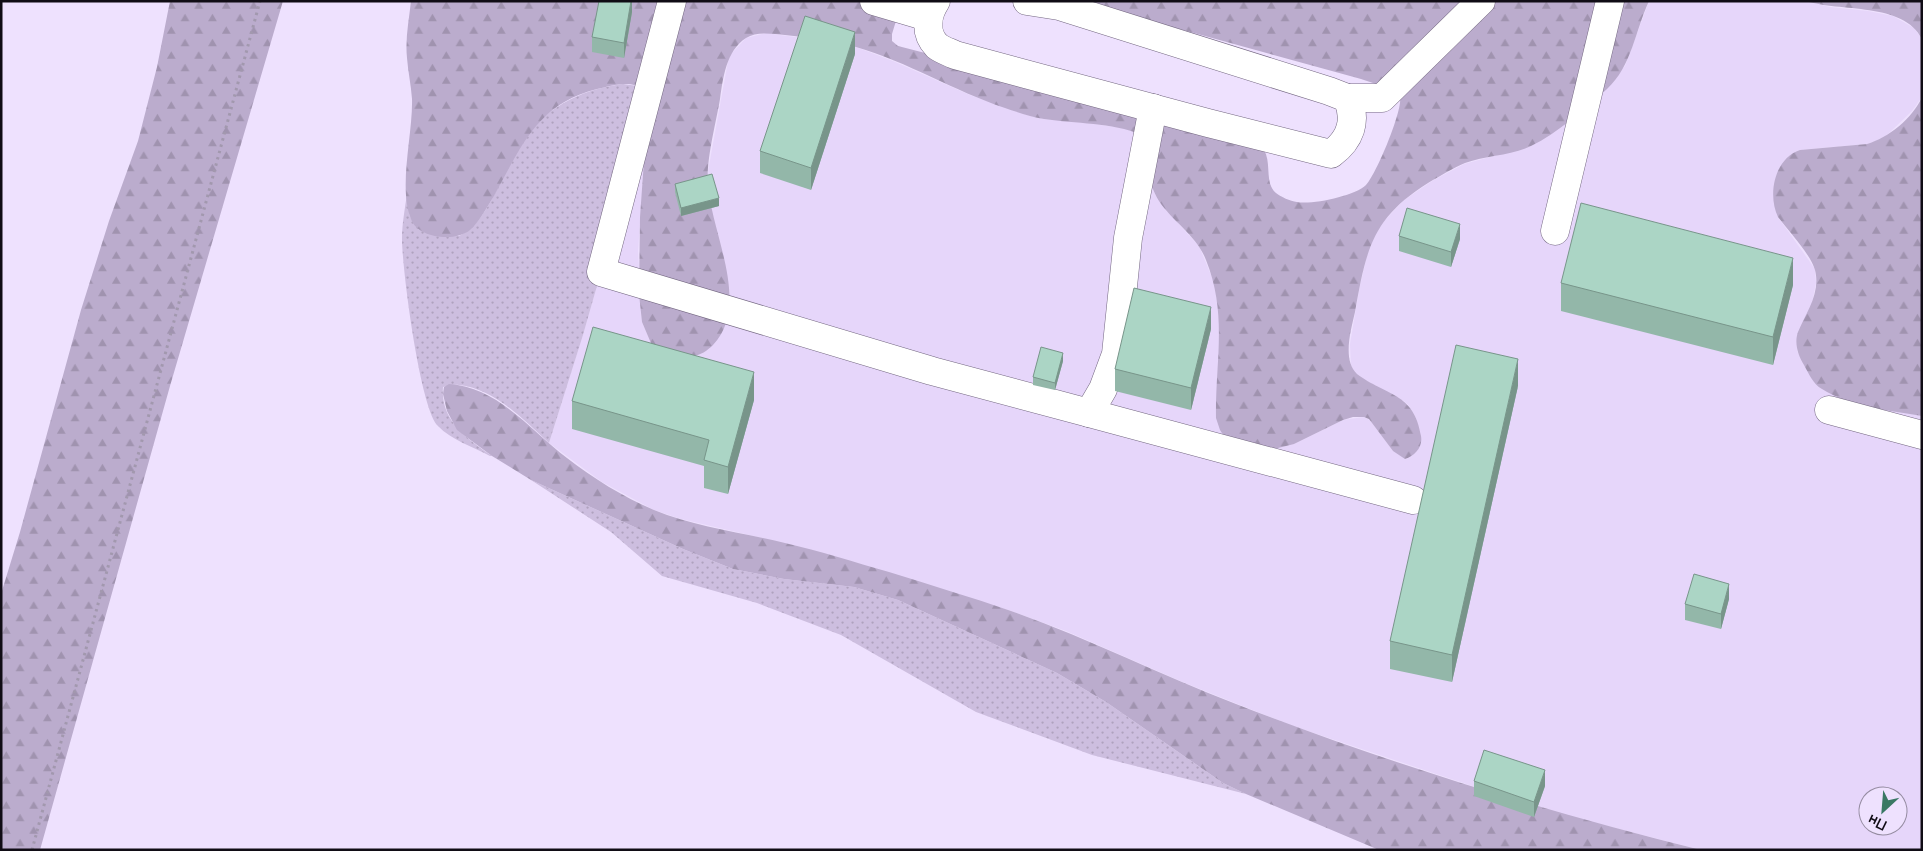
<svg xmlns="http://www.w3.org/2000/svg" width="1923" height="851" font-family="Manrope,sans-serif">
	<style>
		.built { fill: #e6d6fa; fill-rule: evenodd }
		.green { fill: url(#green-dots) }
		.forest { fill: url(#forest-firs) }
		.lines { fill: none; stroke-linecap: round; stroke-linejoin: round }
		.minor-casing { stroke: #736780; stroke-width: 29 }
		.path { stroke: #a298ae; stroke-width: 3; stroke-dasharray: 2.5 4; stroke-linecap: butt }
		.minor { stroke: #fff; stroke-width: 28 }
		.wall { fill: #93b7a9 }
		.shaded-wall { fill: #78958a }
		.building { fill: #abd5c5; stroke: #78958a }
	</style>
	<defs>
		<pattern id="green-dots" width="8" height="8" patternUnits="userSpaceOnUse" patternTransform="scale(1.25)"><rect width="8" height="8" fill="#cdbedf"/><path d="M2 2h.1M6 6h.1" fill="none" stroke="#afa2be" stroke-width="1.8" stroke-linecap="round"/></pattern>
		<pattern id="forest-firs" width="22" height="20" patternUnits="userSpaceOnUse" patternTransform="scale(1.25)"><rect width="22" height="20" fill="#bbaccd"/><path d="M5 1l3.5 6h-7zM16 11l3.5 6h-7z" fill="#a093af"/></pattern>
	</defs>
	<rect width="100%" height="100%" fill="#eee1fe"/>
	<path class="built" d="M1649,1h157l24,6 38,4 25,5 21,12 8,11v58l-10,14 -25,24 -11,6 -9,3 -67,6 -22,67 37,52 1,14 -4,20 -15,48 15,28 42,24 68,13v434h-221l-125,-32 -62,-18 -221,-74 -108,-43 -119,-52 -55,-20 -178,-55 -46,-12 -106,-25 -27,-9 -52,-28 -53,-39 34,-108 65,-228 -10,144 4,71 11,26 59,-134 -3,-17 -1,-26 20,-110 3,-7 15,-16 20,-5 58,8 32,6 37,14 77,34 57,20 17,4 28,2 51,7 19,7 13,59 11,16 33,36 15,36 6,36 -4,100 78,26 49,-24 21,-3 5,2 24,32 28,-9 -5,-24 -7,-12 -4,-4 -42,-23 -10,-8 -2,-6 -1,-21 9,-54 9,-39 8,-19 8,-11 20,-21 28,-19 32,-17 67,-18 30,-20 64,-60zM1868,796h30v30h-30z"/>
	<g class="green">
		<path d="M623,84l15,2 10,21 -65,228 -34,108c-25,-23 -54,-54 -90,-58 -5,-1 -11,1 -16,2 -3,34 25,52 49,69h-2c-16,-9 -39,-16 -52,-30 -18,-18 -36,-158 -36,-187 0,-15 3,-31 5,-45l3,23 49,19c17,-8 25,-23 34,-39 11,-20 22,-45 35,-63 24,-31 58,-45 95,-50z"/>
		<polygon points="531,480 683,549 733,569 784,579 854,587 898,600 1057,673 1106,702 1223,783 1246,794 1092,755 976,712 841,635 757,603 662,576 611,532"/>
	</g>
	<g class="forest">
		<polygon points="170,1 283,1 170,386 40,850 1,850 1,594 20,532 81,310 109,221 138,141 157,67"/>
		<path d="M411,1h491l-10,33v7l6,5 89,23 277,81c8,13 0,33 12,43 5,4 14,8 21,9 15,3 58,-6 69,-17 10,-10 37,-75 34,-88l-18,-11 -21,-7 -283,-78h571c-14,30 -17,65 -42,88 -23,20 -49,44 -76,57 -21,10 -45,9 -66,17 -12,5 -25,13 -37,20 -56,35 -62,67 -73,129 -4,18 -13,48 2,62 29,22 57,18 64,62 2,11 -6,20 -16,23l-12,-8 -24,-32 -5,-2h-11l-10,3 -49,24 -32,8 -35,-11 -7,-11 -4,-12c-1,-56 12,-103 -10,-158 -9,-24 -33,-38 -47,-59 -12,-19 -13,-44 -17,-66 -31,-13 -66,-11 -98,-16 -13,-2 -27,-7 -39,-11 -51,-17 -97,-46 -149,-61 -23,-6 -48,-10 -71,-12 -13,-1 -28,-4 -39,3 -20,13 -23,40 -26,61 -4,24 -14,61 -12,84 2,48 44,121 5,162 -5,5 -13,11 -21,11 -12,0 -27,-5 -39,-8l-11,-26 -3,-28 1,-77 7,-99 -9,-32c-13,-5 -28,0 -41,3 -60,15 -76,58 -103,107 -7,11 -14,25 -24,34 -14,12 -52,9 -59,-11 -13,-32 2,-85 1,-120 -1,-14 -4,-28 -5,-41 -2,-19 2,-38 4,-57z"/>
		<path d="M1806,1h116v38c-18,-37 -83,-27 -116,-38z"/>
		<path d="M1922,97v319c-31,-5 -74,-10 -100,-27 -9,-5 -13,-15 -18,-24 -6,-10 -10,-22 -6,-33 8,-19 23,-39 17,-62 -4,-15 -27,-40 -37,-53 -11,-23 -3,-59 22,-67l67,-6c21,-6 46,-26 55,-47z"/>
		<path d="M449,384c49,3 81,46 118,74 26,20 56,39 87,52 41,17 87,22 131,33 35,8 69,19 104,29 41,13 82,25 122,39 77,27 149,64 225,93 152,59 307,107 465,146h-322l-133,-56 -23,-11 -117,-81 -49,-29 -159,-73 -44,-13 -70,-8 -51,-10 -50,-20 -152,-69 -39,-24 -35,-26 -10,-19 -4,-17 1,-7z"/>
	</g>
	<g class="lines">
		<g class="minor-casing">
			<g id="minor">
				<polyline points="672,1 601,272 932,371 1089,413 1103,389 1116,354 1128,238 1153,108"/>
				<polyline points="874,1 928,17"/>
				<path d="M936,1c-9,14 -12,32 1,45 5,4 12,6 18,9l253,68 123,31c19,-14 27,-33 16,-56l-18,-7 -270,-85 -32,-5"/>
				<polyline points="1347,98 1382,98 1481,1"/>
				<polyline points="1555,231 1610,1"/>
				<polyline points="1829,410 1922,435"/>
				<polyline points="1089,413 1413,500"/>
			</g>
		</g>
		<polyline class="path" points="32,850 260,1"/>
		<use href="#minor" class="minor"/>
	</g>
	<g class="wall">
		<polygon points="632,1 632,12 624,58 592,52 592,37"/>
		<polygon points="855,54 811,190 760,173 760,151"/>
		<polygon points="675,184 719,206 681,216 675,192"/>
		<polygon points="1399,236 1460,239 1451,267 1399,251"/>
		<polygon points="1561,283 1793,285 1773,365 1561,311"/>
		<polygon points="1211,329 1191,410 1115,391 1115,369"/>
		<polygon points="1063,361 1055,390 1033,385 1033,377"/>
		<polygon points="1518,386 1452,682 1390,669 1390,641"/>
		<polygon points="754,400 728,494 704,488 704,466 572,429 572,401"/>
		<polygon points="1729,599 1721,629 1685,620 1685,604"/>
		<polygon points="1474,781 1545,786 1534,817 1474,796"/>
	</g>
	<g class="shaded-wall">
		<polygon points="631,1 632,1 632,12 624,58 624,43"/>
		<polygon points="855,32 855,54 811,190 811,168"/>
		<polygon points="719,198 719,206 681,216 681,208"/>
		<polygon points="1460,224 1460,239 1451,267 1451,252"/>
		<polygon points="1793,258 1793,285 1773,365 1773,337"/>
		<polygon points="1211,307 1211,329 1191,410 1191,388"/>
		<polygon points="1063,353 1063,361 1055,390 1055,383"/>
		<polygon points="1518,359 1518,386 1452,682 1452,655"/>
		<polygon points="754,372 754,400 728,494 728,467"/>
		<polygon points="1729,584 1729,599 1721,629 1721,614"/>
		<polygon points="1545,770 1545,786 1534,817 1534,802"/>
	</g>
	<g class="building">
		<polygon points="599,1 631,1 624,43 592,37"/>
		<polygon points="805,16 855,32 811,168 760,151"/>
		<polygon points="712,174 719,198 681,208 675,184"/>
		<polygon points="1581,203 1793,258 1773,337 1561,283"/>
		<polygon points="1407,208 1460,224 1451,252 1399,236"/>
		<polygon points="1134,288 1211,307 1191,388 1115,369"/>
		<polygon points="593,327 754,372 728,467 704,460 709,440 572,401"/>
		<polygon points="1456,345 1518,359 1452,655 1390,641"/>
		<polygon points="1041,347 1063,353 1055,383 1033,377"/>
		<polygon points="1694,574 1729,584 1721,614 1685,604"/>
		<polygon points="1484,750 1545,770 1534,802 1474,781"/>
	</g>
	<rect width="1923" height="851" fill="none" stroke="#100c15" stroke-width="5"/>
	<g transform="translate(1883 811) rotate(206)"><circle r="24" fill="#eee1fe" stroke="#958ca1"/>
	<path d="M0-4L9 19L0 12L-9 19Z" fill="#3a7864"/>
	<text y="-8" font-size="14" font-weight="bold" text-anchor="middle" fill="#100c15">Пн</text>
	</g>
</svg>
